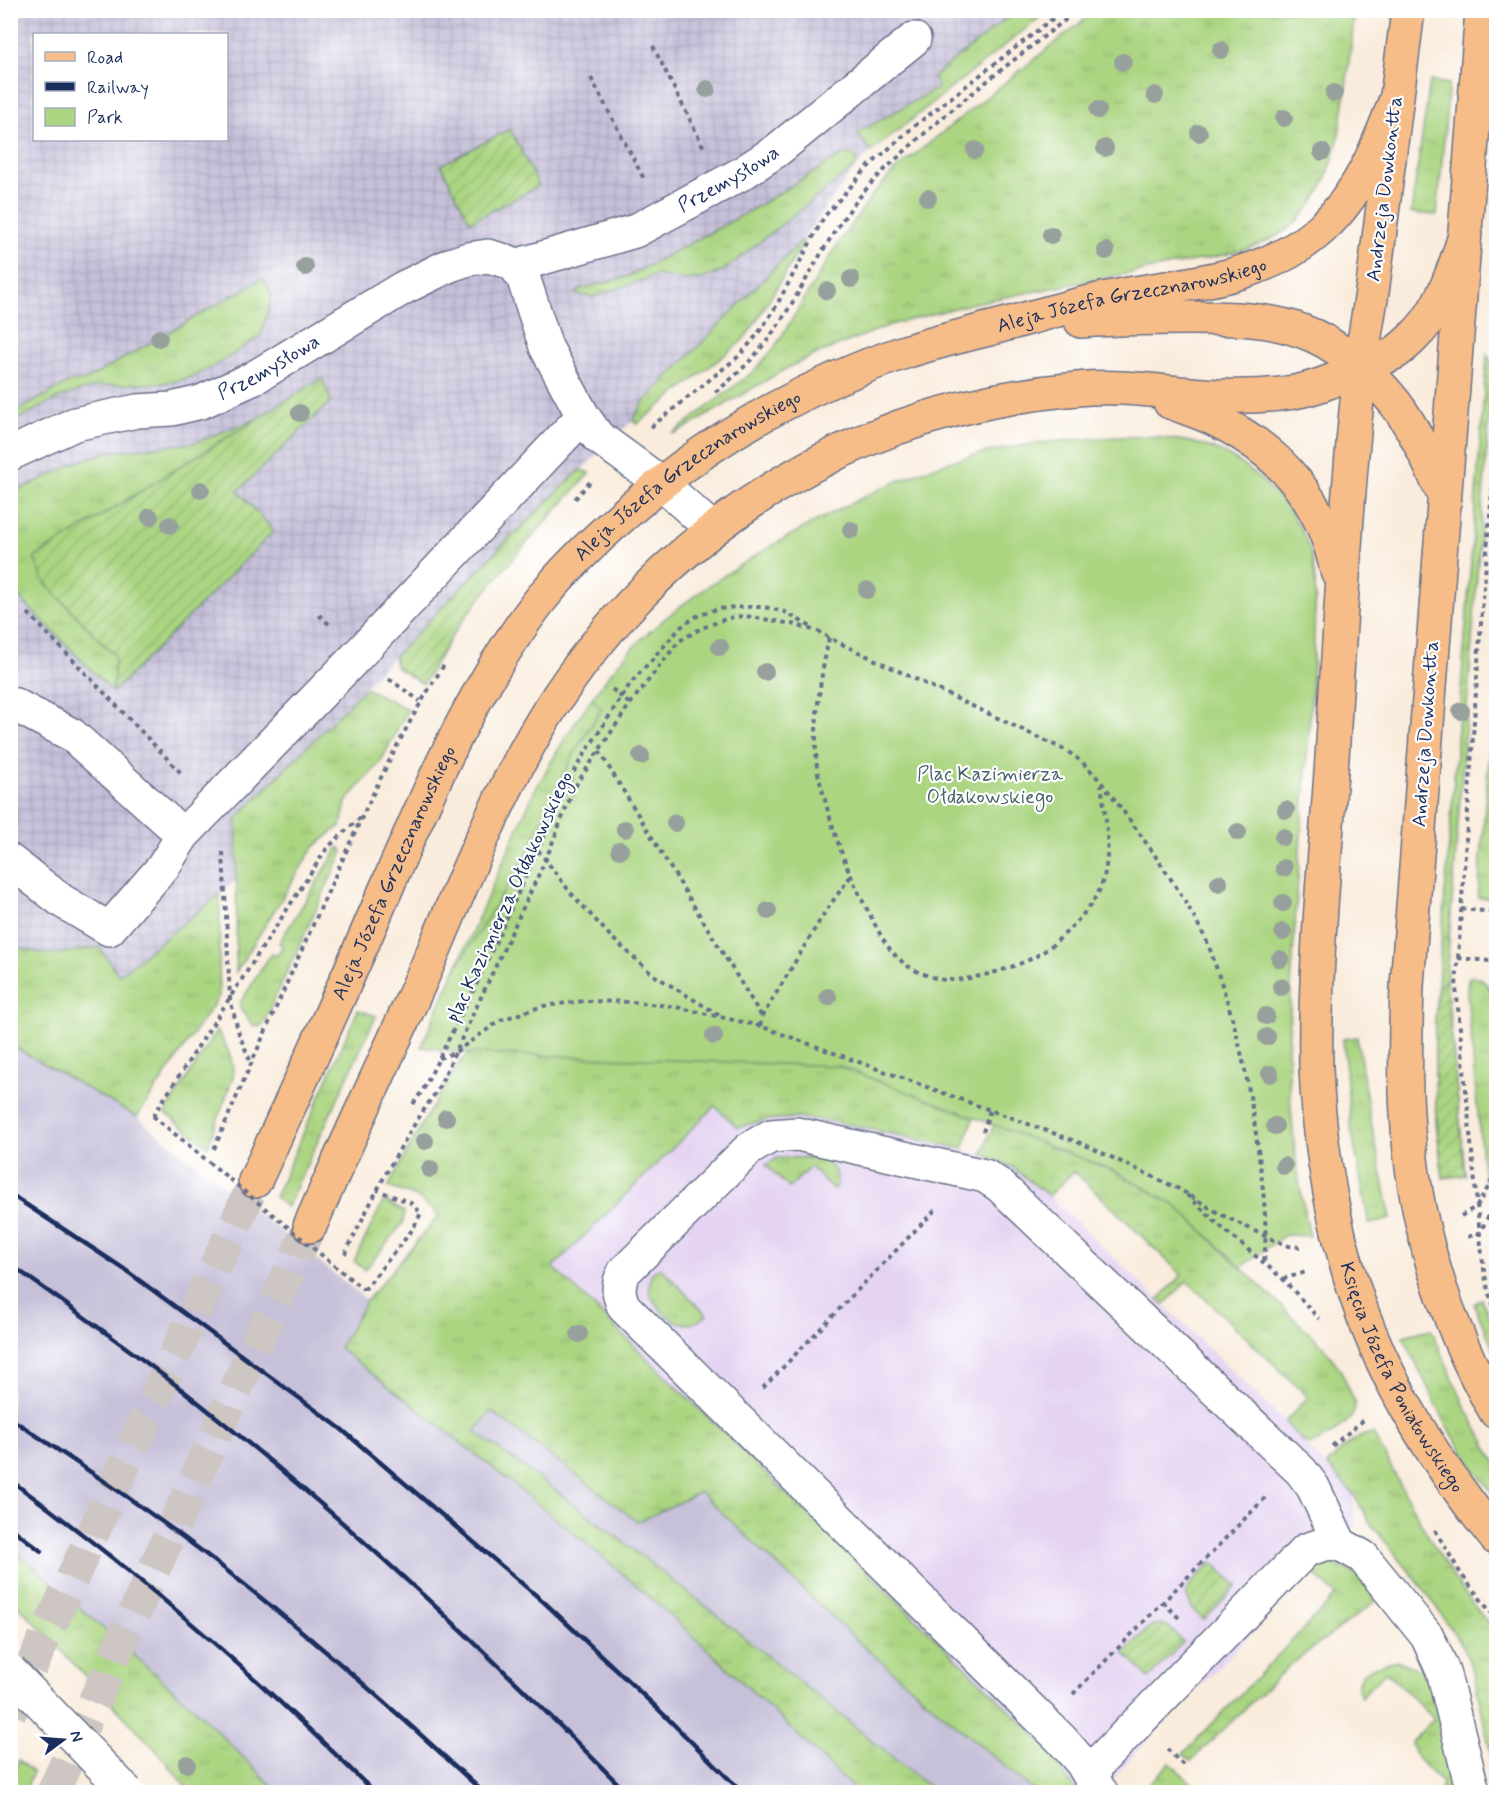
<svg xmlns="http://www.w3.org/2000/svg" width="1507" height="1803" font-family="Mynerve,sans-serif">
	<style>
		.built { fill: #e4d3f1 }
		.industrial { fill: url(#industrial-grid); fill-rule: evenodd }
		.railway { fill: #c6c0d9 }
		.grass { fill: url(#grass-tufts); stroke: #638270; stroke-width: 1.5 }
		.park { fill: #abd581; stroke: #638270; stroke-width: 1.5 }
		.garden { fill: url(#garden-furrows); stroke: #638270; stroke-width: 1.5 }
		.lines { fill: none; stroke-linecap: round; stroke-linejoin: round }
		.major-tunnel { stroke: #cdc6c3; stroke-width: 33; stroke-dasharray: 33 16; stroke-linecap: butt }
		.minor-casing { stroke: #69718a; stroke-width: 36 }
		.major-casing { stroke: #69718a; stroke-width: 36 }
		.path { stroke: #69718a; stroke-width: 4; stroke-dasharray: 4.5 4.5; stroke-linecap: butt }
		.minor { stroke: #fff; stroke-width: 33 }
		.major { stroke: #f7bd88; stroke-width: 33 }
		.rail { stroke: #1b2f5e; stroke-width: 4.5 }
		.minor-bridge-casing { stroke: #69718a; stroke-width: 36; stroke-linecap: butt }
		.path-bridge { stroke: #69718a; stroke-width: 4; stroke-dasharray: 4.5 4.5; stroke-linecap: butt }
		.minor-bridge { stroke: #fff; stroke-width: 33 }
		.tree { fill: #97a09c }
		.labels { text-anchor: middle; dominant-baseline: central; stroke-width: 4.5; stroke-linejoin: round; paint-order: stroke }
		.street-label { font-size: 20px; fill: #1b2f5e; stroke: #fff }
		.park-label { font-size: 20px; fill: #466168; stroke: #fff }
	</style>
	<defs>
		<pattern id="industrial-grid" width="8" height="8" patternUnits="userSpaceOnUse" patternTransform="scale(1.5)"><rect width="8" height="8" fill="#c6c0d9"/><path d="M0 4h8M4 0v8" fill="none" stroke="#aaa5bd"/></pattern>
		<pattern id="grass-tufts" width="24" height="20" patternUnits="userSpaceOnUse" patternTransform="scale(1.5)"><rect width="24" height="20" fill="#abd581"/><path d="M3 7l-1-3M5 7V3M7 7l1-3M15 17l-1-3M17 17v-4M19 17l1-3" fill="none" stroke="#93b772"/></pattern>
		<pattern id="garden-furrows" width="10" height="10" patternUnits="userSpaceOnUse" patternTransform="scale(1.5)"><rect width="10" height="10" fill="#abd581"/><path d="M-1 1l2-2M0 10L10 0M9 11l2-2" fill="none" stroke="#93b772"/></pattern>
	</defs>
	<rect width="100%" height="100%" fill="#fff"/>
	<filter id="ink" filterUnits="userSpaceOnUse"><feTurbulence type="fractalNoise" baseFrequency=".0167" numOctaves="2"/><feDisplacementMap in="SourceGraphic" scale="12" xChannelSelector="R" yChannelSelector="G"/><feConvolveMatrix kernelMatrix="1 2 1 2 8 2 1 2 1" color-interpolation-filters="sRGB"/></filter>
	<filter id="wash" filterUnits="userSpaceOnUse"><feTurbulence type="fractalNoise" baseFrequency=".008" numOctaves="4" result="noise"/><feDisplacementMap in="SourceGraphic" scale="24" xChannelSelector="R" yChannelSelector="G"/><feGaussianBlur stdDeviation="1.35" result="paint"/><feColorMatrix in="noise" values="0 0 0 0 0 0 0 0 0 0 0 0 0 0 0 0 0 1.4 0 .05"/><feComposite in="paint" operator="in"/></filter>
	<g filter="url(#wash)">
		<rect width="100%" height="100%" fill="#f9ecdc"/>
		<g class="built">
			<polygon points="715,1106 738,1128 751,1123 778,1118 797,1117 833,1121 982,1154 1012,1167 1049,1196 1164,1305 1285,1422 1354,1495 1354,1514 1357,1524 1129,1760 1103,1792 1079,1792 1074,1788 1065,1777 1053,1752 553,1266"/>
			<polygon points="1496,1227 1496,1289 1494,1293 1491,1239"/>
		</g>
		<path class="industrial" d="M11,11h1005l-82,66 4,10 -80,46 13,19 -15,14 -54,74 -159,163 -10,17 -128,122 -268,276 -1,62 -117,96 -20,-29 -37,7 -32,-1 -19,-9zM34,34h192v106h-192z"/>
		<g class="railway">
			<polygon points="10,1045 137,1117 367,1300 340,1348 488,1464 631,1581 756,1694 857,1792 278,1792 196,1710 11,1546"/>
			<polygon points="491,1410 638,1522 700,1492 864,1647 1035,1792 935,1792 740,1632 474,1431"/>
		</g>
		<g class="grass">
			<polygon points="1016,11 1048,11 871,152 857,133 938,88 933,77"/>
			<path d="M1095,11h260c-3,25 -6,51 -9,77 -7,56 -16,117 -69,148 -18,10 -38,15 -57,20l-246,47 -84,22 -71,28 -30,14 -105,62 -12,5 81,-62 22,-25 64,-105 35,-49 20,-22z"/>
			<polygon points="1430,81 1449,84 1437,215 1411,213"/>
			<polygon points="852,154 856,157 856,166 724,270 705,278 685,280 657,275 593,297 575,294 581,289 629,276 748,212 842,155"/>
			<polygon points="802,240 804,242 752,328 742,341 637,424 633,420 643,403"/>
			<path d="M263,278l9,17 -11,41c-25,15 -51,37 -80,44 -25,6 -52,3 -78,6 -34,4 -62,21 -92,37v-9l61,-33h12z"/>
			<polygon points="1487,354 1493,367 1446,980 1465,1175 1443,1178 1436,1123 1435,1023"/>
			<polygon points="258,418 34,558 46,584 115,656 113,692 20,598 11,603 11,494 77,462 92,457 108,452 194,443"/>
			<polygon points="365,688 408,709 381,761 346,802 341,825 313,848 236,972 237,818"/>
			<polygon points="592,698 602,709 577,748 551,800 528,852 421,1047 534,792 565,738"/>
			<polygon points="1491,729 1496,730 1496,898 1478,898"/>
			<polygon points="339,847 343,851 263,1024 259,1027 253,1025 240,1009 240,1003 271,954 276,956 283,946 279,943"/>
			<path d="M220,894l-1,102 -82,121 -126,-72v-101c33,15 54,9 88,3l20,28z"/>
			<polygon points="1472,976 1483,980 1496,997 1496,1157 1484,1183 1467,992 1468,979"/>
			<polygon points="358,1010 376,1016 287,1207 275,1197"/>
			<path d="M217,1030c9,16 17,28 16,47l-25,69 -43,-33z"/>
			<polygon points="1357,1037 1368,1108 1391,1219 1369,1224 1351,1128 1343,1039"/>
			<path d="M487,1039l324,17 163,60 -11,33c-28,-6 -57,-12 -85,-18 -48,-11 -94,-21 -140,-3l-23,-22 -162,161 500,485 12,25 14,15h-44l-171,-145 -164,-155 -62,30 -147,-111 -16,21c159,113 309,237 460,360h-78c-74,-71 -148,-144 -226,-211 -95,-81 -194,-157 -292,-233l28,-48 72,-85 -24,-19 -27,-9 35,-65 32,-53 7,-9z"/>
			<path d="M994,1124l121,47 60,34 148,141 17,23 15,33c0,5 0,10 -3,14 -5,8 -34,30 -43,28 -9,-2 -18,-16 -24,-22l23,-25 -121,-116 -23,24 -6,-5 24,-25 -108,-104 -25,25 -37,-29 -30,-13z"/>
			<path d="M777,1158c24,0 62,-7 60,28l-4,3 -23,-22 -21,21 -23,-23z"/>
			<polygon points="384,1200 404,1212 403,1223 365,1270 354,1261"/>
			<path d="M660,1267l47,48c-16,16 -38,8 -49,-9 -3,-3 -7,-8 -8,-12 -2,-6 1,-14 1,-20z"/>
			<polygon points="1481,1299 1496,1330 1496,1355 1474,1304"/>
			<path d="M1431,1329l34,77 31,57v34c-41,-47 -66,-104 -93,-161z"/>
			<path d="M1373,1433c37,69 70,141 123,199v147l-22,-104 -10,-27 -38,-56 -55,-68 -17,-29 -27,-30c12,-13 28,-30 46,-32z"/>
			<polygon points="10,1546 196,1710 278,1792 190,1792 154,1748 11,1598"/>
			<path d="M1329,1563c15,0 44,23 46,39l-84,62 -100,97 -8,-7 153,-159 -24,-23 8,-6z"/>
			<path d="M1398,1661c13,5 25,8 33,20l26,111h-17l2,-9c-12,-12 -28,-23 -31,-41l23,-23 -48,-48 -25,26c-11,-26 18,-33 37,-36z"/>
			<polygon points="19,1760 33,1773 24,1792 11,1792 11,1779"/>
			<polygon points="1170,1763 1201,1792 1141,1792"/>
		</g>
		<path class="park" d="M1147,436c28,3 59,6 84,21 30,18 61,51 75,83 13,29 9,64 8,95 -1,31 -3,63 -5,95 -8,107 -17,215 -21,322 2,62 7,124 22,184l-25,-1 -44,32 -66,-62 -60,-34 -276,-105 -369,-13 -49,-6 33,-75 74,-120 23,-52 26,-52 25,-39 -10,-11c17,-23 34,-46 56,-65 57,-50 123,-89 190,-123 41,-21 84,-42 130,-53 59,-16 119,-19 179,-21z"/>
		<g class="garden">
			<polygon points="510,129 539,186 470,222 441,165"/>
			<polygon points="322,378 331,401 238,491 274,531 113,692 115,656 46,584 34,558"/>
			<path d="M580,470l10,3c-47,52 -98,105 -138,163 -10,15 -19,32 -29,48l-27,-17 -2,-10 111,-115z"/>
			<path d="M1446,980l19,195 -22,3c-8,-64 -11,-126 -6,-190z"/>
			<polygon points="1212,1562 1237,1586 1204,1620 1193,1610 1186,1595 1188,1587"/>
			<polygon points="1161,1624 1168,1626 1183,1642 1149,1678 1124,1653 1151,1626"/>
		</g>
	</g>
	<g filter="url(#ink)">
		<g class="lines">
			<g class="major-tunnel">
				<polyline points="10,1713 255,1181"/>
				<polyline points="53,1792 310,1226"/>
			</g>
			<g class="minor-casing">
				<g id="minor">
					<path id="s1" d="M515,266l120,-35 106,-57 35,-23 138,-112"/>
					<path id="s2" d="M10,454l65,-30 62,-13 35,-2 29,-7 51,-23 151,-91 47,-23 18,-6 20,-3 21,6 6,4 8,11 23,70 37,69 15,21 63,46 51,46"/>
					<polyline points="10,708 15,705 72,735 183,835"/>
					<polyline points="10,861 62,901 109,929 163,867 183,835 358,655 583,416"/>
					<path d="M1096,1787l-14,-24 -20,-23 -438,-433c-6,-13 -7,-22 0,-35l125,-123 22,-13 26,-2 188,42 14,9 302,286 12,16 27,57"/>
					<path d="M1101,1792c-9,-9 -9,-21 -1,-31l206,-211 22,-7 12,1 23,13 64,79 16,35 30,121"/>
				</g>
			</g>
			<g class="major-casing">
				<g id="major">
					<path id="s3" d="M1408,10c-12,92 -24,184 -35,275 -4,29 -10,58 -13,87 -14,128 -20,258 -28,386 -7,103 -18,206 -16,309 2,61 13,136 30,195 27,101 85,196 150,276"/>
					<path d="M1482,10l-75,975c-1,43 -3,85 0,128 5,103 37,210 89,299"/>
					<path d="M1081,321c36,-3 72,-3 109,-3 37,0 77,0 112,13 35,12 70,43 93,72 21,27 34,61 49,92"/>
					<path d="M1170,402c16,6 33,11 48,19 63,31 105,81 119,150"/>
					<path id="s4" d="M255,1181c40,-87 80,-174 118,-262 47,-108 93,-221 164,-315 34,-44 78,-83 121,-118 68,-56 160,-105 244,-133 30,-10 60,-17 90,-25 35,-9 70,-20 106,-28 72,-16 157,-16 216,-65 43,-35 63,-85 82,-136"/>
					<path d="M310,1226c40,-92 84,-183 124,-276 30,-71 61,-146 99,-213 60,-105 146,-193 250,-255 90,-54 189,-84 294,-93 47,-5 94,5 142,7 25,1 51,0 75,-4 28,-5 54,-18 79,-30 7,-3 16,-6 23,-10 10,-7 23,-20 30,-29 19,-26 28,-54 38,-84"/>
				</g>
			</g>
			<g class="path">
				<polyline points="653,46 704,148"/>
				<polyline points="591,78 644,179"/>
				<path d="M715,392c74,-54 92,-133 148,-199 16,-20 36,-36 55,-54 51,-45 106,-87 160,-129"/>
				<polyline points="651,427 739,356 757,335 774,310 824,217 867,168 912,128 1064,10"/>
				<path d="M1496,442l-17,206 -23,339 26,269c3,19 5,38 14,54"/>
				<polyline points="575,499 590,482"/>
				<polyline points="28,613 183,775"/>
				<polyline points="319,615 331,626"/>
				<path d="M829,638c-9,42 -16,87 -12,130 2,12 6,24 9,36 11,38 22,70 41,105 12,23 22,47 46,60 9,5 25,11 35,11 24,1 75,-14 95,-28 18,-12 49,-44 57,-63 13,-33 6,-71 1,-104"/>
				<polyline points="389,679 420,701"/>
				<polyline points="612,689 630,704"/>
				<polyline points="599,751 762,1017"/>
				<polyline points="538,850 570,892 612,938 652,974 719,1015"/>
				<polyline points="223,852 230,999 239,1034 251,1063"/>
				<polyline points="1461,909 1496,912"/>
				<polyline points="1458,958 1490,961 1496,971"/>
				<polyline points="760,1026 762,1017 825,912 850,877"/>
				<polyline points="439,1058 454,1053 501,1020 543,1006 584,1001 633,1002 676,1007 760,1026 1083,1144 1179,1189 1220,1214 1267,1237 1289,1246 1300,1247"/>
				<polyline points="413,1104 423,1090 475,987 575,769 630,684 681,627 697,616 717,609 735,607 764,607 785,612 813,628"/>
				<polyline points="153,1116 327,848 361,817"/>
				<polyline points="983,1132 990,1110"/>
				<path d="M214,1149c37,-86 75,-171 113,-255 36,-80 71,-159 119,-232"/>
				<polyline points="1187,1195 1220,1226 1283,1279 1319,1319"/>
				<polyline points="1461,1216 1477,1206 1496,1174"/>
				<polyline points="1468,1237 1480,1232 1496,1202"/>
				<path d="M345,1254c28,-56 55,-112 92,-163l109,-232 28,-71 56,-84 49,-63 23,-13 26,-10 17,-2 47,8 28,8 9,6 236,112c29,17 47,47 67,73 27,38 55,77 75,119 6,14 10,29 15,43 18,54 29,108 36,164 5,38 10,75 6,113"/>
				<polyline points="1283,1279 1306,1272"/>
				<polyline points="364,1290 413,1229 421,1213 411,1203 377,1190"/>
				<polyline points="763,1388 937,1208"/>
				<polyline points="1332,1446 1366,1418"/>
				<polyline points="1435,1530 1461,1574 1496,1619"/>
				<polyline points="1163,1602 1182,1621"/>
				<polyline points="1073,1694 1267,1496"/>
				<polyline points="1167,1749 1185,1767"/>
			</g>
			<use href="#minor" class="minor"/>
			<use href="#major" class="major"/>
			<g class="rail">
				<polyline points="10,1194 124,1269 340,1428 545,1603 657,1708 742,1792"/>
				<path d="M10,1264c64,46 129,91 190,140 150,119 293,252 426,388"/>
				<path d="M10,1418c78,52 157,104 230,163 84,67 165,138 243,211"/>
				<path d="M10,1480c130,94 251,200 364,312"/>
				<polyline points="10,1527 41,1551"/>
			</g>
			<g class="minor-bridge-casing">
				<polyline id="minor-bridge" points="10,1671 127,1792"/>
			</g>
			<polyline class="path-bridge" points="153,1116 364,1290"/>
			<use href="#minor-bridge" class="minor-bridge"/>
		</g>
		<g class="tree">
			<circle cx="1221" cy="50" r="9"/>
			<circle cx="1123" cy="62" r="9"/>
			<circle cx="707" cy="89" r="9"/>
			<circle cx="1334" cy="93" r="9"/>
			<circle cx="1155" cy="95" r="9"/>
			<circle cx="1098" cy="110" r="9"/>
			<circle cx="1284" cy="118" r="9"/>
			<circle cx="1199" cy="133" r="9"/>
			<circle cx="1105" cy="148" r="9"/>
			<circle cx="975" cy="150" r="9"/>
			<circle cx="1322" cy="152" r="9"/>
			<circle cx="928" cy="198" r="9"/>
			<circle cx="1051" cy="235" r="9"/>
			<circle cx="1106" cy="251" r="9"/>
			<circle cx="305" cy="267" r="9"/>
			<circle cx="851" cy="279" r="9"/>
			<circle cx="827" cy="291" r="9"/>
			<circle cx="159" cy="338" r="9"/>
			<circle cx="300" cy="413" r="9"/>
			<circle cx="201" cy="490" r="9"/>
			<circle cx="150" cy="517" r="9"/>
			<circle cx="170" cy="525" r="9"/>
			<circle cx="851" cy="530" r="9"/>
			<circle cx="867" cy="590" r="9"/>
			<circle cx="720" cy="647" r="9"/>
			<circle cx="765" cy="672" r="9"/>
			<circle cx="1461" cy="711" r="9"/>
			<circle cx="641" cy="756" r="9"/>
			<circle cx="1286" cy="810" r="9"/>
			<circle cx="675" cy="823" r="9"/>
			<circle cx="625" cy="829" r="9"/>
			<circle cx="1238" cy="832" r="9"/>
			<circle cx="1283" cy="837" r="9"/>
			<circle cx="620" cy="850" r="9"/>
			<circle cx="1284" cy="868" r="9"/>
			<circle cx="1219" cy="883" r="9"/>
			<circle cx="1283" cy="903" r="9"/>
			<circle cx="768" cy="911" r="9"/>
			<circle cx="1283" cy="932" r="9"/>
			<circle cx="1280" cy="959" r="9"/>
			<circle cx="1281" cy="987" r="9"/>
			<circle cx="828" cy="997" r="9"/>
			<circle cx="1266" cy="1016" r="9"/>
			<circle cx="714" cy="1036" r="9"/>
			<circle cx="1267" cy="1037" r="9"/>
			<circle cx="1270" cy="1074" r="9"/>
			<circle cx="446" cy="1118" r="9"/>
			<circle cx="1275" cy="1126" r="9"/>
			<circle cx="425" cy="1141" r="9"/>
			<circle cx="1284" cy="1166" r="9"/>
			<circle cx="430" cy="1169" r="9"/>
			<circle cx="579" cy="1334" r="9"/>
			<circle cx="187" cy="1764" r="9"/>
		</g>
	</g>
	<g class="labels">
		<g class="street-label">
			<text stroke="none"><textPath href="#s1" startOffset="232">Przemysłowa</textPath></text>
			<text transform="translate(1385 189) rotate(-83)">Andrzeja Dowkontta</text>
			<text stroke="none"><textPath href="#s4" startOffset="1329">Aleja Józefa Grzecznarowskiego</textPath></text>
			<text stroke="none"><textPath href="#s2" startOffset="276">Przemysłowa</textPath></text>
			<text stroke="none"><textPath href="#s4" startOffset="843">Aleja Józefa Grzecznarowskiego</textPath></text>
			<text transform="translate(1426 734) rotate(-86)">Andrzeja Dowkontta</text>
			<text stroke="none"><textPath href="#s4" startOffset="338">Aleja Józefa Grzecznarowskiego</textPath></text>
			<text transform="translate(510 897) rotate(-65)">plac Kazimierza Ołdakowskiego</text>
			<text stroke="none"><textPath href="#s3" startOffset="1388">Księcia Józefa Poniatowskiego</textPath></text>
		</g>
		<g class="park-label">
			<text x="990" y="774">Plac Kazimierza<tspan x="990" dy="23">Ołdakowskiego</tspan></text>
		</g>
	</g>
	<rect width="1507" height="1803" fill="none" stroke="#fff" stroke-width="36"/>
	<rect x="33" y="33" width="195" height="108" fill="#ffffff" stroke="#a4acbf" stroke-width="1.5"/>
	<rect x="45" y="52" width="30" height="9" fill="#f7bd88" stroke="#a4acbf" stroke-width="1.5"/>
	<text x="87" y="63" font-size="18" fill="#1b2f5e">Road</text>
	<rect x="45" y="82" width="30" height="9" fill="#1b2f5e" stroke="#a4acbf" stroke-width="1.5"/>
	<text x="87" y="93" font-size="18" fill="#1b2f5e">Railway</text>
	<rect x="45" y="108" width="30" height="18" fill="#abd581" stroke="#a4acbf" stroke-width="1.5"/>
	<text x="87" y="123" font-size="18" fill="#1b2f5e">Park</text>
	<g transform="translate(63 1740) rotate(74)" stroke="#ffffff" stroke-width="4.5" paint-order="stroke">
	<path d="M0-4.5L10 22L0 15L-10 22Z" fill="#1b2f5e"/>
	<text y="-9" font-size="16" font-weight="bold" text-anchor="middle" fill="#1b2f5e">N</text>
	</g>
</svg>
